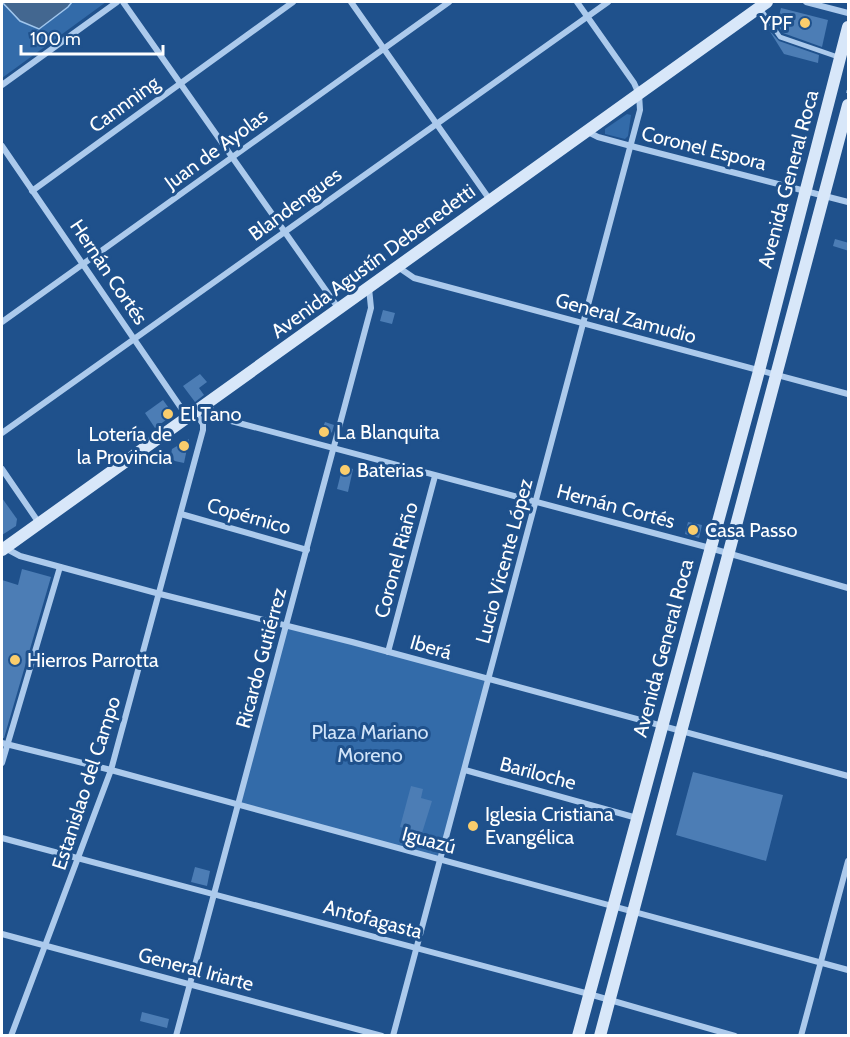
<svg xmlns="http://www.w3.org/2000/svg" width="850" height="1037" font-family="Cabin,sans-serif">
	<style>
		.green { fill: #336ba9 }
		.water { fill: #436790; stroke: #a0c6ed; stroke-width: 1.5 }
		.building { fill: #4c7db5 }
		.lines { fill: none; stroke-linecap: round; stroke-linejoin: round }
		.path { stroke: #accaec; stroke-width: 1.5; stroke-dasharray: 3 4.5; stroke-linecap: butt }
		.lane { stroke: #accaec; stroke-width: 4.5 }
		.street { stroke: #accaec; stroke-width: 6 }
		.secondary { stroke: #d8e7f9; stroke-width: 12 }
		.poi-dot { fill: #facd6c; stroke: #1f518c; stroke-width: 2 }
		.labels { text-anchor: middle; dominant-baseline: central; stroke-width: 6; stroke-linejoin: round; paint-order: stroke }
		.poi-label { font-size: 20px; fill: #fff; stroke: #1f518c; text-anchor: start }
		.street-label { font-size: 20px; fill: #fff; stroke: #1f518c }
		.park-label { font-size: 20px; fill: #d1e4f9; stroke: #1f518c }
	</style>
	<rect width="100%" height="100%" fill="#1f518c"/>
	<g class="green">
		<polygon points="2,2 106,2 2,78"/>
		<polygon points="627,114 631,115 628,136 625,139 605,134 605,129"/>
		<polygon points="287,625 489,680 441,860 238,805"/>
	</g>
	<polygon class="water" points="2,2 72,2 68,7 39,29 20,21"/>
	<g class="building">
		<polygon points="781,8 828,20 822,47 783,33 777,24"/>
		<polygon points="769,30 779,41 819,55 818,63 784,54"/>
		<polygon points="835,239 849,243 849,251 833,246"/>
		<polygon points="383,310 395,313 392,324 380,321"/>
		<polygon points="200,374 207,382 199,388 204,395 195,402 183,386"/>
		<polygon points="163,400 171,411 170,417 155,428 145,413"/>
		<polygon points="325,422 334,425 332,432 328,435 321,433"/>
		<polygon points="189,439 184,463 170,460 172,449"/>
		<polygon points="345,467 353,469 348,492 337,489 342,469"/>
		<polygon points="2,498 17,519 16,526 2,535"/>
		<polygon points="688,522 702,525 699,538 685,534"/>
		<polygon points="22,569 51,577 4,738 2,738 2,580 18,585"/>
		<polygon points="693,772 783,795 766,861 676,835"/>
		<polygon points="411,786 423,789 421,798 432,801 422,833 400,827"/>
		<polygon points="195,867 210,871 207,886 191,882"/>
		<polygon points="142,1012 169,1019 167,1028 140,1021"/>
	</g>
	<g class="lines">
		<polyline class="path" points="847,93 848,87"/>
		<polyline class="lane" points="760,8 780,37 838,57"/>
		<g class="street">
			<polyline points="123,2 339,309"/>
			<polyline points="351,2 490,200"/>
			<polyline points="806,2 848,13"/>
			<polyline points="2,85 117,2"/>
			<polyline points="588,132 598,137 631,146 848,202"/>
			<polyline points="2,146 188,418"/>
			<polyline points="32,191 293,2"/>
			<polyline points="398,267 414,278 848,394"/>
			<polyline points="2,322 449,2"/>
			<polyline points="206,404 220,418 710,548 848,588"/>
			<polyline points="2,433 608,2"/>
			<polyline points="2,469 39,523"/>
			<polyline points="181,514 307,550"/>
			<polyline points="5,548 20,556 160,594 352,642 848,776"/>
			<polyline points="388,652 435,476"/>
			<polyline points="2,743 111,770 848,970"/>
			<polyline points="2,763 60,567"/>
			<polyline points="465,770 637,818"/>
			<polyline points="2,838 589,994 735,1036"/>
			<polyline points="2,934 382,1036"/>
			<polyline points="11,1036 111,770 203,430 203,424 195,412"/>
			<polyline points="176,1036 371,308 369,288"/>
			<polyline points="393,1036 640,110 639,94 634,83 577,2"/>
			<polyline points="801,1036 848,861"/>
		</g>
		<g class="secondary">
			<polyline points="2,550 767,2"/>
			<polyline points="578,1036 759,371 848,27"/>
			<polyline points="600,1036 848,105"/>
		</g>
	</g>
	<g class="poi-dot">
		<circle cx="805" cy="23" r="6"/>
		<circle cx="168" cy="414" r="6"/>
		<circle cx="324" cy="432" r="6"/>
		<circle cx="184" cy="446" r="6"/>
		<circle cx="345" cy="470" r="6"/>
		<circle cx="693" cy="530" r="6"/>
		<circle cx="15" cy="660" r="6"/>
		<circle cx="473" cy="826" r="6"/>
	</g>
	<g class="labels">
		<g class="poi-label">
			<text x="793" y="23" text-anchor="end">YPF</text>
			<text x="180" y="414">El Tano</text>
			<text x="336" y="432">La Blanquita</text>
			<text x="172" y="434" text-anchor="end">Lotería de<tspan x="172" dy="23">la Provincia</tspan></text>
			<text x="357" y="470">Baterias</text>
			<text x="705" y="530">Casa Passo</text>
			<text x="27" y="660">Hierros Parrotta</text>
			<text x="485" y="814">Iglesia Cristiana<tspan x="485" dy="23">Evangélica</tspan></text>
		</g>
		<g class="street-label">
			<text transform="translate(124 104) rotate(-36)">Cannning</text>
			<text transform="translate(704 148) rotate(14)">Coronel Espora</text>
			<text transform="translate(216 149) rotate(-36)">Juan de Ayolas</text>
			<text transform="translate(788 179) rotate(-75)">Avenida General Roca</text>
			<text transform="translate(295 204) rotate(-36)">Blandengues</text>
			<text transform="translate(373 261) rotate(-36)">Avenida Agustín Debenedetti</text>
			<text transform="translate(109 272) rotate(56)">Hernán Cortés</text>
			<text transform="translate(626 318) rotate(15)">General Zamudio</text>
			<text transform="translate(616 506) rotate(15)">Hernán Cortés</text>
			<text transform="translate(249 516) rotate(16)">Copérnico</text>
			<text transform="translate(396 560) rotate(-75)">Coronel Riaño</text>
			<text transform="translate(504 561) rotate(-75)">Lucio Vicente López</text>
			<text transform="translate(431 647) rotate(16)">Iberá</text>
			<text transform="translate(663 648) rotate(-75)">Avenida General Roca</text>
			<text transform="translate(261 658) rotate(-75)">Ricardo Gutiérrez</text>
			<text transform="translate(538 773) rotate(15)">Bariloche</text>
			<text transform="translate(86 783) rotate(-72)">Estanislao del Campo</text>
			<text transform="translate(429 840) rotate(15)">Iguazú</text>
			<text transform="translate(373 919) rotate(15)">Antofagasta</text>
			<text transform="translate(196 969) rotate(15)">General Iriarte</text>
		</g>
		<g class="park-label">
			<text x="370" y="732">Plaza Mariano<tspan x="370" dy="23">Moreno</tspan></text>
		</g>
	</g>
	<rect width="850" height="1037" fill="none" stroke="#ffffff" stroke-width="6"/>
	<path d="M21 45v9h142v-9" fill="none" stroke="#ffffff" stroke-width="3"/>
	<text x="30" y="45" font-size="18" fill="#ffffff" stroke="#1f518c" stroke-width="4.5" paint-order="stroke">100 m</text>
</svg>
